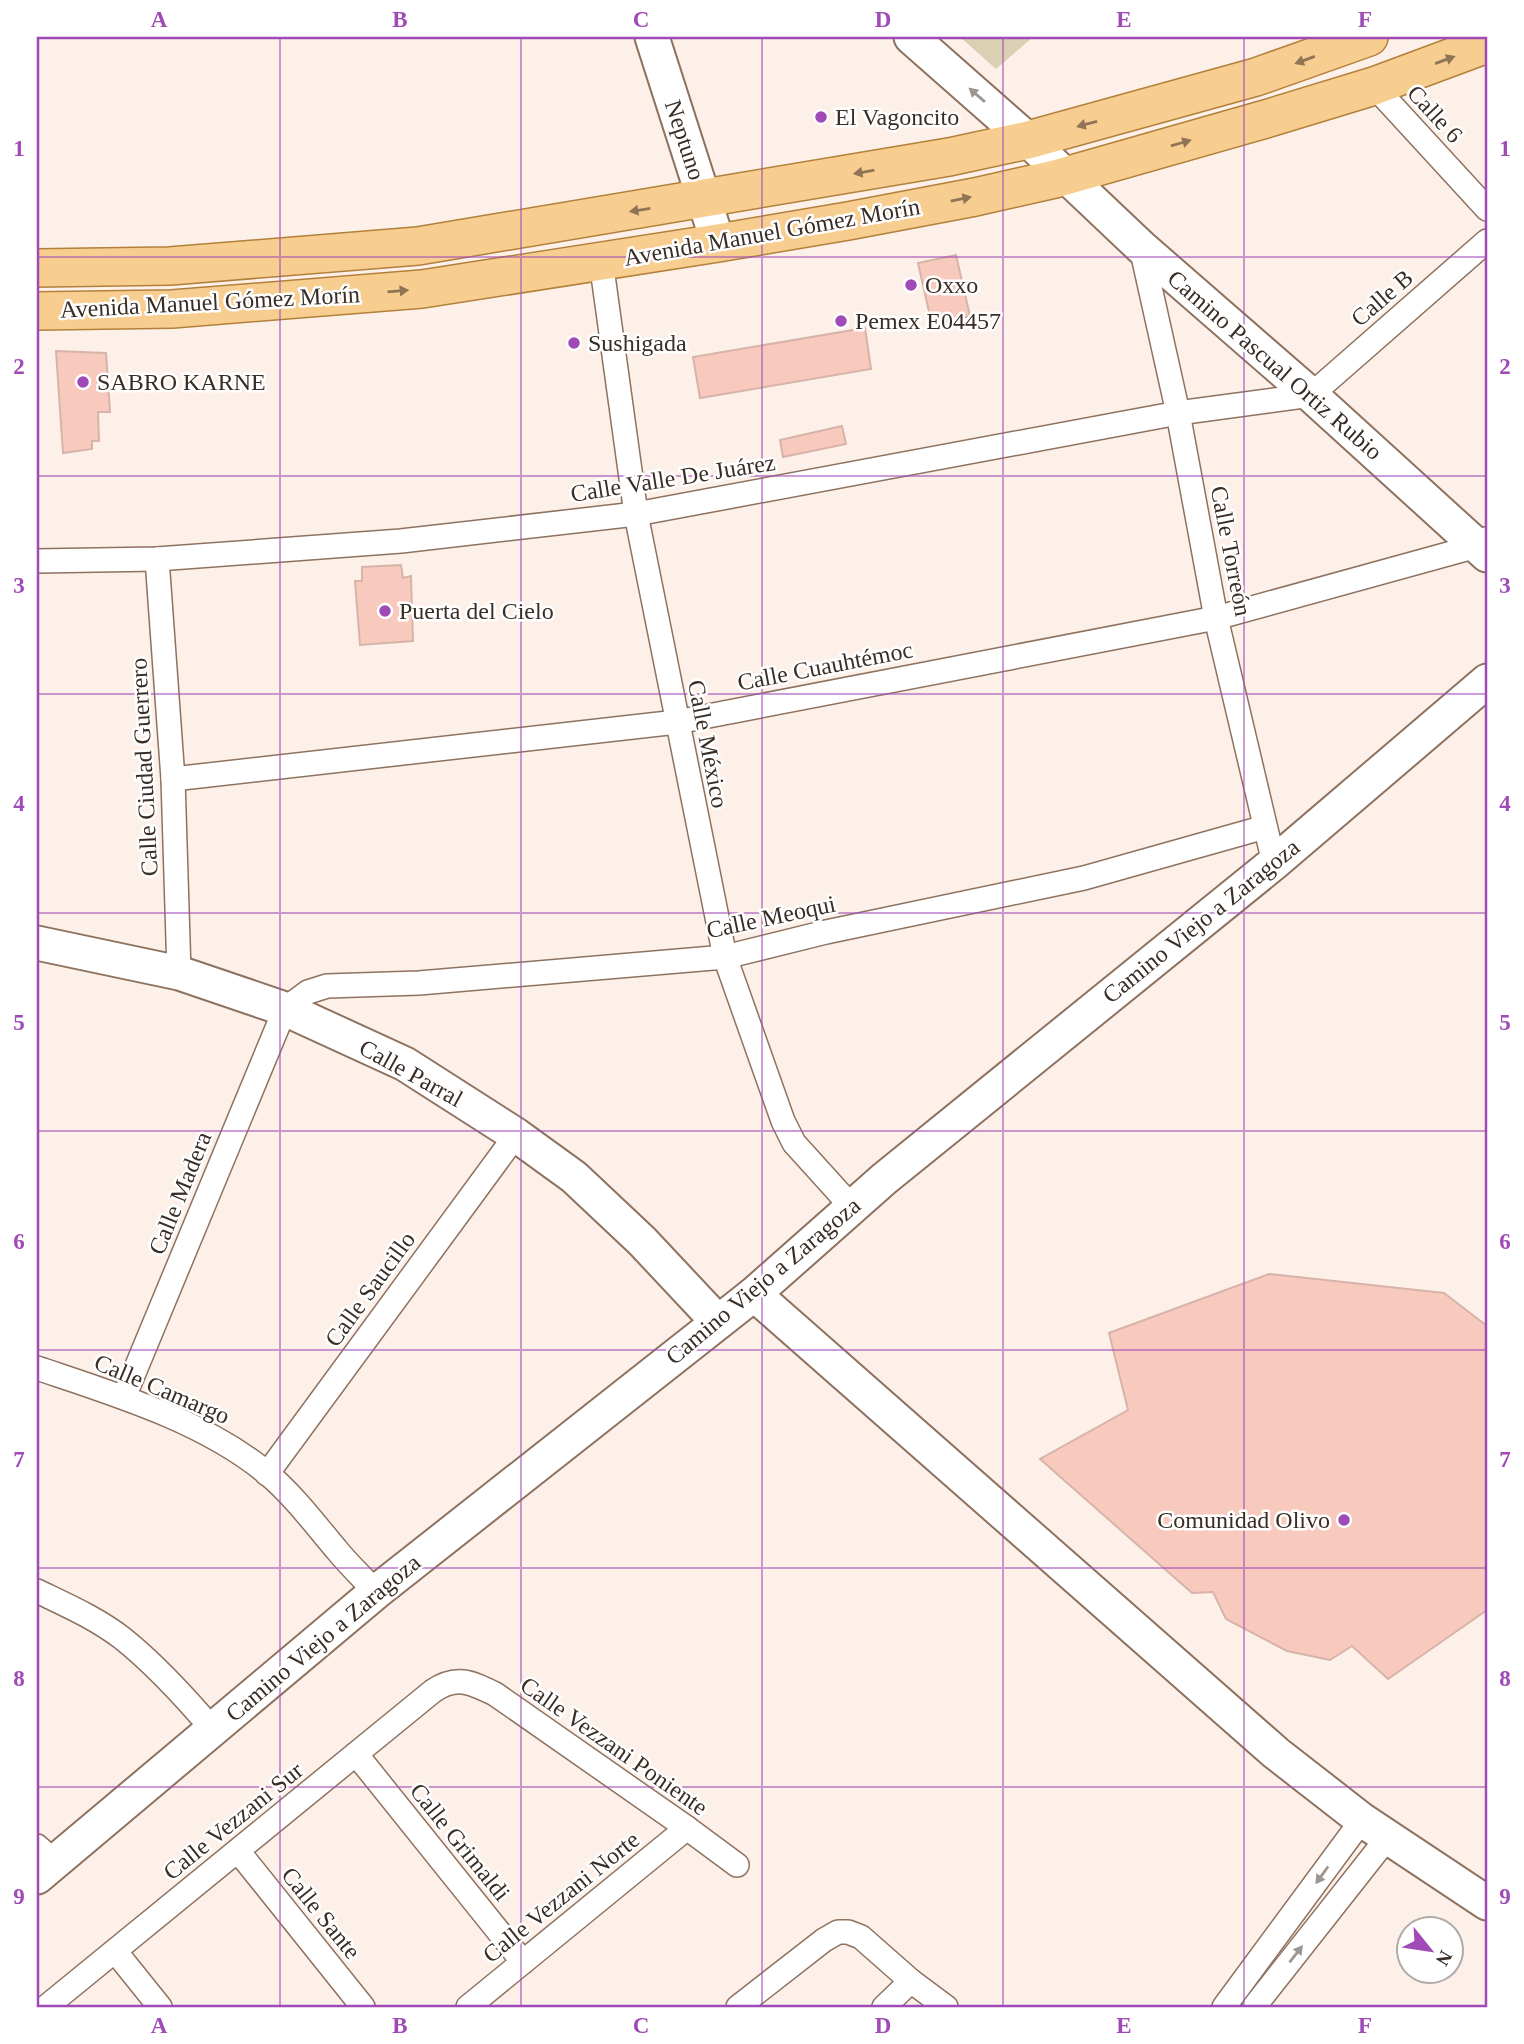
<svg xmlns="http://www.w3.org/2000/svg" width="1524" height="2044" font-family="'Times New Roman',serif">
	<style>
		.green { fill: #dad0b3 }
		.building { fill: #f8cabe; stroke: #d7b3a9; stroke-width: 2 }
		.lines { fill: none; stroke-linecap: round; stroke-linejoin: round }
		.street-casing { stroke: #8e7260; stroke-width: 26 }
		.secondary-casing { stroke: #8e7260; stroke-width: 37 }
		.primary-casing { stroke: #b2803b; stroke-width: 40 }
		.street { stroke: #fff; stroke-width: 23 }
		.secondary { stroke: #fff; stroke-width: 33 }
		.primary { stroke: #f8ce90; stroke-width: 37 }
		.oneway { fill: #8f7556 }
		.oneway2 { fill: #9c9692 }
		.grid { fill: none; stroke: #a04ab7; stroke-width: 2; stroke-opacity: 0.55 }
		.poi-dot { fill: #a04ab7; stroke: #fff; stroke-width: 2.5 }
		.labels { text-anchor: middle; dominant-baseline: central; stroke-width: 5; stroke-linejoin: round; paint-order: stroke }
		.street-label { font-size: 24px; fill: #392d26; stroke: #fff }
		.poi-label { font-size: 24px; fill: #392d26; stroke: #fff; text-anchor: start }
		.neatline { fill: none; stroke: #a04ab7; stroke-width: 2.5 }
		.grid-label { font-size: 23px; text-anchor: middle; font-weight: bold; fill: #a04ab7 }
	</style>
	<rect width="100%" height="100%" fill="#fdf0e8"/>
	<polygon class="green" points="960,37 1033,37 996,69"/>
	<g class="building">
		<polygon points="956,255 970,316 932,325 918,263"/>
		<polygon points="865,328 871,369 700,398 693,357"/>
		<polygon points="56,351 106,353 110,412 98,412 99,441 92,441 92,449 63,453"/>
		<polygon points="842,426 846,444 783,457 780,440"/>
		<polygon points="401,565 403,578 411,576 413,641 360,645 355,581 362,581 362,567"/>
		<polygon points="1269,1274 1444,1293 1487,1326 1487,1610 1388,1679 1352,1646 1330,1660 1287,1651 1226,1619 1213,1592 1192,1593 1040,1459 1128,1410 1109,1333"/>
	</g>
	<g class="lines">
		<g class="street-casing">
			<g id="street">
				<polyline points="1374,86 1487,209"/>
				<polyline points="1141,247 1178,413 1216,618 1274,863"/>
				<polyline points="601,261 636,514 725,957 783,1121 794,1143 851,1206"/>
				<polyline points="157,559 173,779 179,973"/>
				<polyline points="37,561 157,559 401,541 636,514 1178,413 1311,395 1487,241"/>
				<polyline points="173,779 677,722 1216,618 1477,546 1485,539"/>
				<path d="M37,1368c77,26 168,53 231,106 26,22 46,49 68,75 12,15 26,28 40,43"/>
				<polyline points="124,1397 285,1009 308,992 327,986 419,983 725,957 826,932 1084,878 1265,827"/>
				<polyline points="267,1474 516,1135"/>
				<path d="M37,1591c29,14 59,27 85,47 34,27 63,59 91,92"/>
				<polyline points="356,1754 523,1962"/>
				<polyline points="37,1846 55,1862"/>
				<polyline points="238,1851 363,2007"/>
				<polyline points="115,1951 160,2007"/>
				<path d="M46,2007l387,-316c23,-16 38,-9 62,3l192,134 50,37"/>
				<polyline points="468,2007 687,1828"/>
				<polyline points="738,2007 824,1940 838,1932 848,1932 861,1937 911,1981 946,2007"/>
				<polyline points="884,2007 911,1981"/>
				<polyline points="1224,2007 1362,1820"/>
				<polyline points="1254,2007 1388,1837"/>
			</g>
		</g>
		<g class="secondary-casing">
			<g id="secondary">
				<polyline points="652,37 718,243"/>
				<polyline points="911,37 1028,140 1141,247 1311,395 1487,555"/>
				<polyline points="37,943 179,973 285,1009 405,1064 516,1135 574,1177 642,1241 718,1322"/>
				<polyline points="754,1294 1276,1753 1362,1820 1487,1903"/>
				<polyline points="37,1877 376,1592 754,1294 884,1179 1274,863 1487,681"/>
			</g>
		</g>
		<g class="primary-casing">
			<g id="primary">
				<polyline points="37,268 170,266 418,246 949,157 1028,140 1256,77 1369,37"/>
				<polyline points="37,311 172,309 422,289 718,243 848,221 975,197 1055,179 1269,118 1374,86 1487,44"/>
			</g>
		</g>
		<use href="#street" class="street"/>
		<use href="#secondary" class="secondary"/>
		<use href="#primary" class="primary"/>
	</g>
	<defs><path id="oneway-solid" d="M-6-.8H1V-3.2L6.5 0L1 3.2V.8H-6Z" transform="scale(1.75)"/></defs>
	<g class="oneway">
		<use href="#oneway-solid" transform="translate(1305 60) rotate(160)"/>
		<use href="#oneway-solid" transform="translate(1445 60) rotate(-20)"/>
		<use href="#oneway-solid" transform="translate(1087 124) rotate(165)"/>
		<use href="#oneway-solid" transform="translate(1181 143) rotate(-16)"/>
		<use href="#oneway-solid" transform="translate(864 172) rotate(170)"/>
		<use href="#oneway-solid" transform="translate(961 199) rotate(-11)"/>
		<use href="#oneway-solid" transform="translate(640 210) rotate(171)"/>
		<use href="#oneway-solid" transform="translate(398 291) rotate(-5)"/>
	</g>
	<g class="oneway2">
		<use href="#oneway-solid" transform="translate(977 95) rotate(-139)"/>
		<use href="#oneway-solid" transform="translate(1322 1875) rotate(126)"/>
		<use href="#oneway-solid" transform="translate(1296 1954) rotate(-52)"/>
	</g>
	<path class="grid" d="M280,37v1970M521,37v1970M762,37v1970M1003,37v1970M1244,37v1970M37,257h1450M37,476h1450M37,694h1450M37,913h1450M37,1131h1450M37,1350h1450M37,1568h1450M37,1787h1450"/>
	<g class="poi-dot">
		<circle cx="821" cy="117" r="7"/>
		<circle cx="911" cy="285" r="7"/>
		<circle cx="841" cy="321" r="7"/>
		<circle cx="574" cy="343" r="7"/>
		<circle cx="83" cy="382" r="7"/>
		<circle cx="385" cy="611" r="7"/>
		<circle cx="1344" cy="1520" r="7"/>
	</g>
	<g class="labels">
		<g class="street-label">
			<text transform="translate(1435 114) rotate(47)">Calle 6</text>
			<text transform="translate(685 140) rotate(72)">Neptuno</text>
			<text transform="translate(772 232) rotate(-10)">Avenida Manuel Gómez Morín</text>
			<text transform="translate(1382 298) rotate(-41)">Calle B</text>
			<text transform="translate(210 302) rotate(-3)">Avenida Manuel Gómez Morín</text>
			<text transform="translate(1275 365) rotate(41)">Camino Pascual Ortiz Rubio</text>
			<text transform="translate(673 478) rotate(-9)">Calle Valle De Juárez</text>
			<text transform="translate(1231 551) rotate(79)">Calle Torreón</text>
			<text transform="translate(825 666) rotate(-11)">Calle Cuauhtémoc</text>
			<text transform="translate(708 744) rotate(79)">Calle México</text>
			<text transform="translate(144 767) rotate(-93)">Calle Ciudad Guerrero</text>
			<text transform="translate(771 917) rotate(-12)">Calle Meoqui</text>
			<text transform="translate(1201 921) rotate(-39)">Camino Viejo a Zaragoza</text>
			<text transform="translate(411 1073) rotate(29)">Calle Parral</text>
			<text transform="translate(180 1193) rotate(-68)">Calle Madera</text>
			<text transform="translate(763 1281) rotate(-40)">Camino Viejo a Zaragoza</text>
			<text transform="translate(370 1289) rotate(-54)">Calle Saucillo</text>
			<text transform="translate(162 1389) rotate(23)">Calle Camargo</text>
			<text transform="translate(323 1638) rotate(-40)">Camino Viejo a Zaragoza</text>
			<text transform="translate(614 1746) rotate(35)">Calle Vezzani Poniente</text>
			<text transform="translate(233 1821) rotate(-39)">Calle Vezzani Sur</text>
			<text transform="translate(460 1842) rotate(51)">Calle Grimaldi</text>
			<text transform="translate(561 1897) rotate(-39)">Calle Vezzani Norte</text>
			<text transform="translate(321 1913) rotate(51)">Calle Sante</text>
		</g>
		<g class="poi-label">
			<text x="835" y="117">El Vagoncito</text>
			<text x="925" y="285">Oxxo</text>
			<text x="855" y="321">Pemex E04457</text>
			<text x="588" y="343">Sushigada</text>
			<text x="97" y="382">SABRO KARNE</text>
			<text x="399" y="611">Puerta del Cielo</text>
			<text x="1330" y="1520" text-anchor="end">Comunidad Olivo</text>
		</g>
	</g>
	<rect width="1524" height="2044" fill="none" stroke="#ffffff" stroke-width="77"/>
	<g transform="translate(1430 1950) rotate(120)"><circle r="33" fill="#ffffff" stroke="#b0aba8" stroke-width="2"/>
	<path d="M0-5L12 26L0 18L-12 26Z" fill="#a04ab7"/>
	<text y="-10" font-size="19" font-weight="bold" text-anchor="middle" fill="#392d26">N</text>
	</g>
	<rect x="38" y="38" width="1448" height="1968" class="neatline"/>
	<g class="grid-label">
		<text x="159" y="27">A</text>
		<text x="400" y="27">B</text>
		<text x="641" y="27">C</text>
		<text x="883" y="27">D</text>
		<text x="1124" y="27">E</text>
		<text x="1365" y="27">F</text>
		<text x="19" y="156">1</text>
		<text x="1505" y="156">1</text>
		<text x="19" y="374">2</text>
		<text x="1505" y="374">2</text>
		<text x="19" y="593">3</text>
		<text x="1505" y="593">3</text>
		<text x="19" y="811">4</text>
		<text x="1505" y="811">4</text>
		<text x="19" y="1030">5</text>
		<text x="1505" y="1030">5</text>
		<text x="19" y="1249">6</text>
		<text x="1505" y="1249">6</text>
		<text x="19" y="1467">7</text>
		<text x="1505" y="1467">7</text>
		<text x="19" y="1686">8</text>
		<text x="1505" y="1686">8</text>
		<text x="19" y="1904">9</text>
		<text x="1505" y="1904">9</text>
		<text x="159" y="2033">A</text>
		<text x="400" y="2033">B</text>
		<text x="641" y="2033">C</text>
		<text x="883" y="2033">D</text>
		<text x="1124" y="2033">E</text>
		<text x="1365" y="2033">F</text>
	</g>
</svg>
